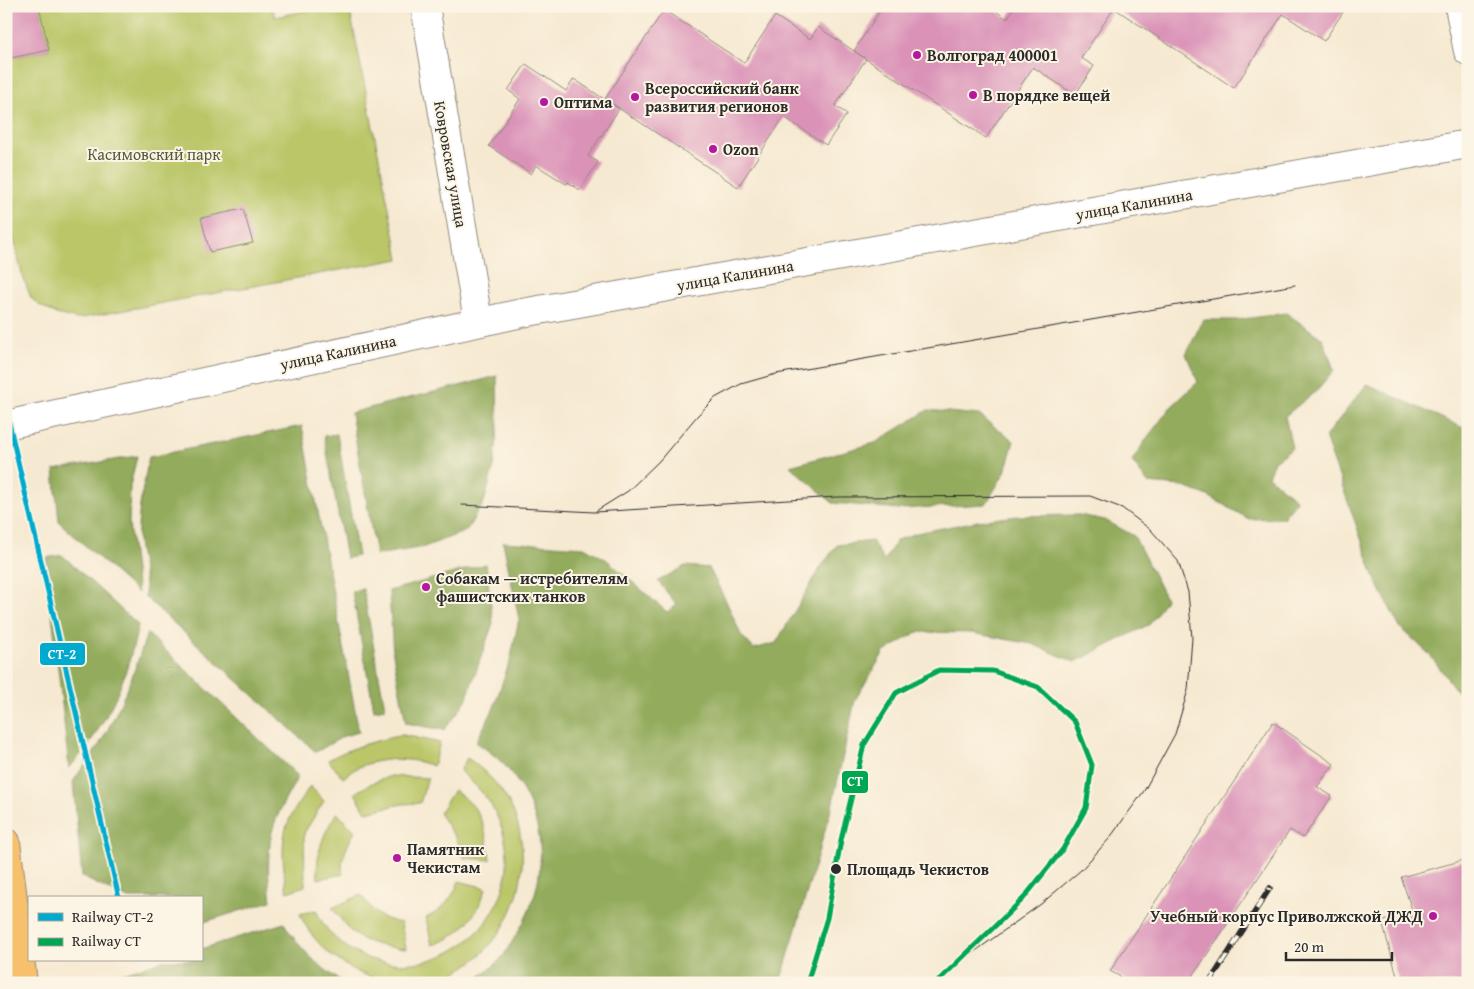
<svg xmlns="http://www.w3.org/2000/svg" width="1474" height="989" font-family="'Gentium Book Plus',serif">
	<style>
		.green { fill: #bac668; stroke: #72784a }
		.forest { fill: #93ab5c; stroke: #5f6b44 }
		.building { fill: #da92b7 }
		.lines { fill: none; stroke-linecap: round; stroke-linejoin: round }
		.minor-casing { stroke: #908a7e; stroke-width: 30 }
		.major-casing { stroke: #908a7e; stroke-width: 30 }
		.minor { stroke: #fff; stroke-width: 28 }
		.major { stroke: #f7c06c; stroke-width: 28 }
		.tram { stroke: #2b2b2b; stroke-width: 1 }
		.rail-casing { stroke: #2b2b2b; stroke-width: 5.5 }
		.rail { stroke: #fcf5e5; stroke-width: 4; stroke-dasharray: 11; stroke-linecap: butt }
		.rail-1-casing { stroke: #fcf5e5; stroke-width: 9 }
		.rail-2-casing { stroke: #fcf5e5; stroke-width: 9 }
		.rail-1 { stroke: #00a9ce; stroke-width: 5 }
		.rail-2 { stroke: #00a651; stroke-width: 5 }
		.poi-dot { fill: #b5179e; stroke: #fcf5e5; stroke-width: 2 }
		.stop-dot { fill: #2b2b2b; stroke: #fcf5e5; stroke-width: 2 }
		.labels { text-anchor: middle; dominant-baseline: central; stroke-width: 4; stroke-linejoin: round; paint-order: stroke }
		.poi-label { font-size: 16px; font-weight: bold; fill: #2b2b2b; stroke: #fcf5e5; text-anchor: start }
		.park-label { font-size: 16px; fill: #565a3d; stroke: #fcf5e5 }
		.street-label { font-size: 16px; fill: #2b2b2b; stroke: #fcf5e5 }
		.stop-label { font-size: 16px; font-weight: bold; fill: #2b2b2b; stroke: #fcf5e5; text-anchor: start }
		.line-badge { stroke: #fcf5e5; stroke-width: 2 }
		.badge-label { font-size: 14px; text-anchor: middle; font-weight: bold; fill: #fff }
	</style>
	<rect width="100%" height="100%" fill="#fcf5e5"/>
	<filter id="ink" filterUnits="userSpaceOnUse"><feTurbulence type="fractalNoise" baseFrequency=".02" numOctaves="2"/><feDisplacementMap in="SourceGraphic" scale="10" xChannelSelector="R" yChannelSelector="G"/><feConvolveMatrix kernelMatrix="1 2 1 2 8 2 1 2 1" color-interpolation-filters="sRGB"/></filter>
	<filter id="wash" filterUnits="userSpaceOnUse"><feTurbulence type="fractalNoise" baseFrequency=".0096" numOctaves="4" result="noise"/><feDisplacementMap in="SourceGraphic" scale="20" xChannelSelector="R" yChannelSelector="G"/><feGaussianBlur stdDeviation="1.12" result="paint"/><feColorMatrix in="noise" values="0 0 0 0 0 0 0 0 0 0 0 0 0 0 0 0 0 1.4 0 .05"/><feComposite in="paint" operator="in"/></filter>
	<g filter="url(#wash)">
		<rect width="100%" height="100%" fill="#f6e9d1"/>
		<g class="green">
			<polygon points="39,6 272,6 275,17 330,6 349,6 399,259 77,319 56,314 39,305 31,298 22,274 6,205 6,59 49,50"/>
			<path d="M403,735l37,8 -7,23c-23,-9 -50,-9 -74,1 -5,2 -11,7 -16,11l-15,-18c23,-13 50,-20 75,-25z"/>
			<path d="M467,758c21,14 41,36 49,61 25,73 -26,164 -107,164 -22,0 -43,-5 -62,-17 -20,-12 -38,-30 -47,-52l16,-4c9,22 26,37 48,47 90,32 174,-57 132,-143 -8,-18 -22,-30 -36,-43z"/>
			<polygon points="391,776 428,778 420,803 402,804 366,812 355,793 372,783"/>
			<path d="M310,786l14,15 -20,32 1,53 -18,6c-3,-16 -6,-44 -2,-60 3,-15 17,-33 25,-46z"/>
			<path d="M454,790c6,5 14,10 19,16 11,14 15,36 17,54l-26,-2 -7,-18 -18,-27z"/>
			<path d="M337,813l18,18c-6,12 -16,29 -12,43l-25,5c-3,-24 5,-46 19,-66z"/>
			<path d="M459,881l27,7c-9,28 -25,49 -54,57l-6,-27c17,-8 26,-19 33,-37z"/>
			<path d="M361,895c15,19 16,23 40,28l5,26c-19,-2 -38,-4 -53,-16 -8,-6 -14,-18 -21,-25z"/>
		</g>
		<g class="forest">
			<polygon points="1286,313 1323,339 1334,370 1316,391 1285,416 1292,448 1274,461 1268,476 1297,500 1283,518 1249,519 1206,495 1181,486 1148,483 1132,461 1147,438 1170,408 1198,382 1186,354 1203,320 1237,320"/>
			<path d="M497,376l1,53 -4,37 -10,36 -18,29 -42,16 -48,8 -25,-142c48,-14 97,-23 146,-37z"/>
			<polygon points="1367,384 1468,430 1468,706 1430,655 1399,626 1376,581 1325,437"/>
			<polygon points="928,410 979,415 1014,441 1005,472 986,504 899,509 833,503 790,466 875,443"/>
			<path d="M302,426l57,306 -15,4 -28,16 -171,-155c2,-20 -6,-39 -7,-58 -1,-29 6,-55 11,-82z"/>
			<polygon points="337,434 358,556 346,558 324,436"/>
			<polygon points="137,456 130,486 129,524 138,593 59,522 54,470"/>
			<path d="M1079,515l26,5 29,16 32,63 -16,25 -75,38 -43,-18 -60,-11 -55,-1 -33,20 -29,48 -23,106 -48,164 -5,13h-308c9,-7 19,-13 27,-21 7,-7 12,-17 17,-25 35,-55 35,-117 -7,-168 -9,-11 -21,-19 -32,-27l17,-32 18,-53 8,-38 -16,-77 81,5 23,13 60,52 10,-7 -19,-24 27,-15 24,2 17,33 15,34 13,14 22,-6 45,-76 16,-22 35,-4 12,20 13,-21 20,-7 61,-12 40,-5z"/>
			<path d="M62,555l76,70c-10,53 -32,103 -69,143l-23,-210z"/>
			<polygon points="486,564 493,623 466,700 454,718 444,730 406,723 393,654 389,591"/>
			<polygon points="363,589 385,708 374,710 352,591"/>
			<path d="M147,633l151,143c-9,18 -21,36 -26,56 -5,22 -4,47 -1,69l-70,22v-25h-75l-44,-21 -9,-95c7,-12 17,-23 25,-35 21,-35 37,-74 49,-114z"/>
			<path d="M284,923c16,27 34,43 60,60h-252l73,-23h36v-11z"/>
		</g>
		<g id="blocks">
			<g class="building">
				<polygon points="6,6 39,6 49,50 6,59"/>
				<polygon points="883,6 989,6 1007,19 1015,6 1347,6 1324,41 1283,14 1234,88 1114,8 1081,58 1094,66 1075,95 1033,67 986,138 854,51"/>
				<polygon points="664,10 744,63 775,16 810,39 818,27 866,59 835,106 847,114 826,145 784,117 738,187 605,99"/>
				<polygon points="526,64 566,91 574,79 619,109 588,156 598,162 580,190 568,182 566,184 536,165 531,174 489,146 520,99 508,90"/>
				<polygon points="243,209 253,243 210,252 201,218"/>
				<polygon points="1273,722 1334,764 1317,787 1332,796 1303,838 1290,830 1188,983 1132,983 1110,971"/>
				<polygon points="1468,859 1468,983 1399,983 1382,922 1412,910 1401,877"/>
			</g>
		</g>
	</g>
	<g filter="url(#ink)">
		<use href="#blocks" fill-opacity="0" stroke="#908a7e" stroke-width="1"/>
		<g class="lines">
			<g class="minor-casing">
				<g id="minor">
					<polyline points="425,6 478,321 480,321"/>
					<polyline points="1459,6 1468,51"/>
					<polyline points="6,425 522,313 1468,144"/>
				</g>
			</g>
			<g class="major-casing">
				<polyline id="major" points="6,842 23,983"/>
			</g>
			<use href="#minor" class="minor"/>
			<use href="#major" class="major"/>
			<g class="tram">
				<polyline points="462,505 594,512 837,497 1090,496 1122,508 1151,530 1178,561 1188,592 1192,638 1188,690 1175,734 1144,791 1109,839 1081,870 1041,904 956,965"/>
				<polyline points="596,511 628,491 659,461 697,416 715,398 741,384 776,374 1295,285"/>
			</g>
			<g class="rail-casing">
				<polyline id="rail" points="1209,983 1270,888"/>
			</g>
			<use href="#rail" class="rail"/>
			<g class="rail-1-casing">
				<polyline id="rail-1" points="6,410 119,898"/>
			</g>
			<g class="rail-2-casing">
				<polyline id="rail-2" points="807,983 827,918 841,840 864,745 896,693 939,670 993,671 1038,687 1075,722 1092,765 1086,808 1063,849 1023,899 936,983"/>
			</g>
			<use href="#rail-1" class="rail-1"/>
			<use href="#rail-2" class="rail-2"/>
		</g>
	</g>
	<g class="poi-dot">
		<circle cx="917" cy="55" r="5"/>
		<circle cx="973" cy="95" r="5"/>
		<circle cx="635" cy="97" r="5"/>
		<circle cx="544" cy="102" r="5"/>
		<circle cx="713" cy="149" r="5"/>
		<circle cx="426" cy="587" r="5"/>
		<circle cx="397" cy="858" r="5"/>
		<circle cx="1433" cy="916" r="5"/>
	</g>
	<circle class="stop-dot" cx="836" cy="869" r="6"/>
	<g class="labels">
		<g class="poi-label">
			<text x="927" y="55">Волгоград 400001</text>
			<text x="645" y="88">Всероссийский банк<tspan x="645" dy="18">развития регионов</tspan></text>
			<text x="983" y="95">В порядке вещей</text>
			<text x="554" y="102">Оптима</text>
			<text x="723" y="149">Ozon</text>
			<text x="436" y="578">Собакам — истребителям<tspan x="436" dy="18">фашистских танков</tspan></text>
			<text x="407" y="849">Памятник<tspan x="407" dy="18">Чекистам</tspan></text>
			<text x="1423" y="916" text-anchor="end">Учебный корпус Приволжской ДЖД</text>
		</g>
		<g class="park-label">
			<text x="154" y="154">Касимовский парк</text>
		</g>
		<g class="street-label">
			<text transform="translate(451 164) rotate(80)">Ковровская улица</text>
			<text transform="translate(1134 204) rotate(-10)">улица Калинина</text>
			<text transform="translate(735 275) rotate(-10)">улица Калинина</text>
			<text transform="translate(338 352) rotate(-12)">улица Калинина</text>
		</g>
		<g class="stop-label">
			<text x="847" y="869">Площадь Чекистов</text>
		</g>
	</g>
	<g class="line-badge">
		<rect x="39" y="642" width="47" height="24" rx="5" fill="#00a9ce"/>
		<rect x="841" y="770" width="28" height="24" rx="5" fill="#00a651"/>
	</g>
	<g class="badge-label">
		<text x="62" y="659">СТ-2</text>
		<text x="855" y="786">СТ</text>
	</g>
	<rect width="1474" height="989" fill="none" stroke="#fcf5e5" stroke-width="25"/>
	<rect x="28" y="896" width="175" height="65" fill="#fcf5e5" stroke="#a8a49b"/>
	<rect x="38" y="913" width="25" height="8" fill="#00a9ce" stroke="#a8a49b"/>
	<text x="72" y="922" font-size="15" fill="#2b2b2b">Railway СТ-2</text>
	<rect x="38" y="938" width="25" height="8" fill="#00a651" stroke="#a8a49b"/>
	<text x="72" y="946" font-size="15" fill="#2b2b2b">Railway СТ</text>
	<path d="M1286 952v8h106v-8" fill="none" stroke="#2b2b2b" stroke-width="2.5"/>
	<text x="1294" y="952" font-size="15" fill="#2b2b2b" stroke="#fcf5e5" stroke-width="4" paint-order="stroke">20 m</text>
</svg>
